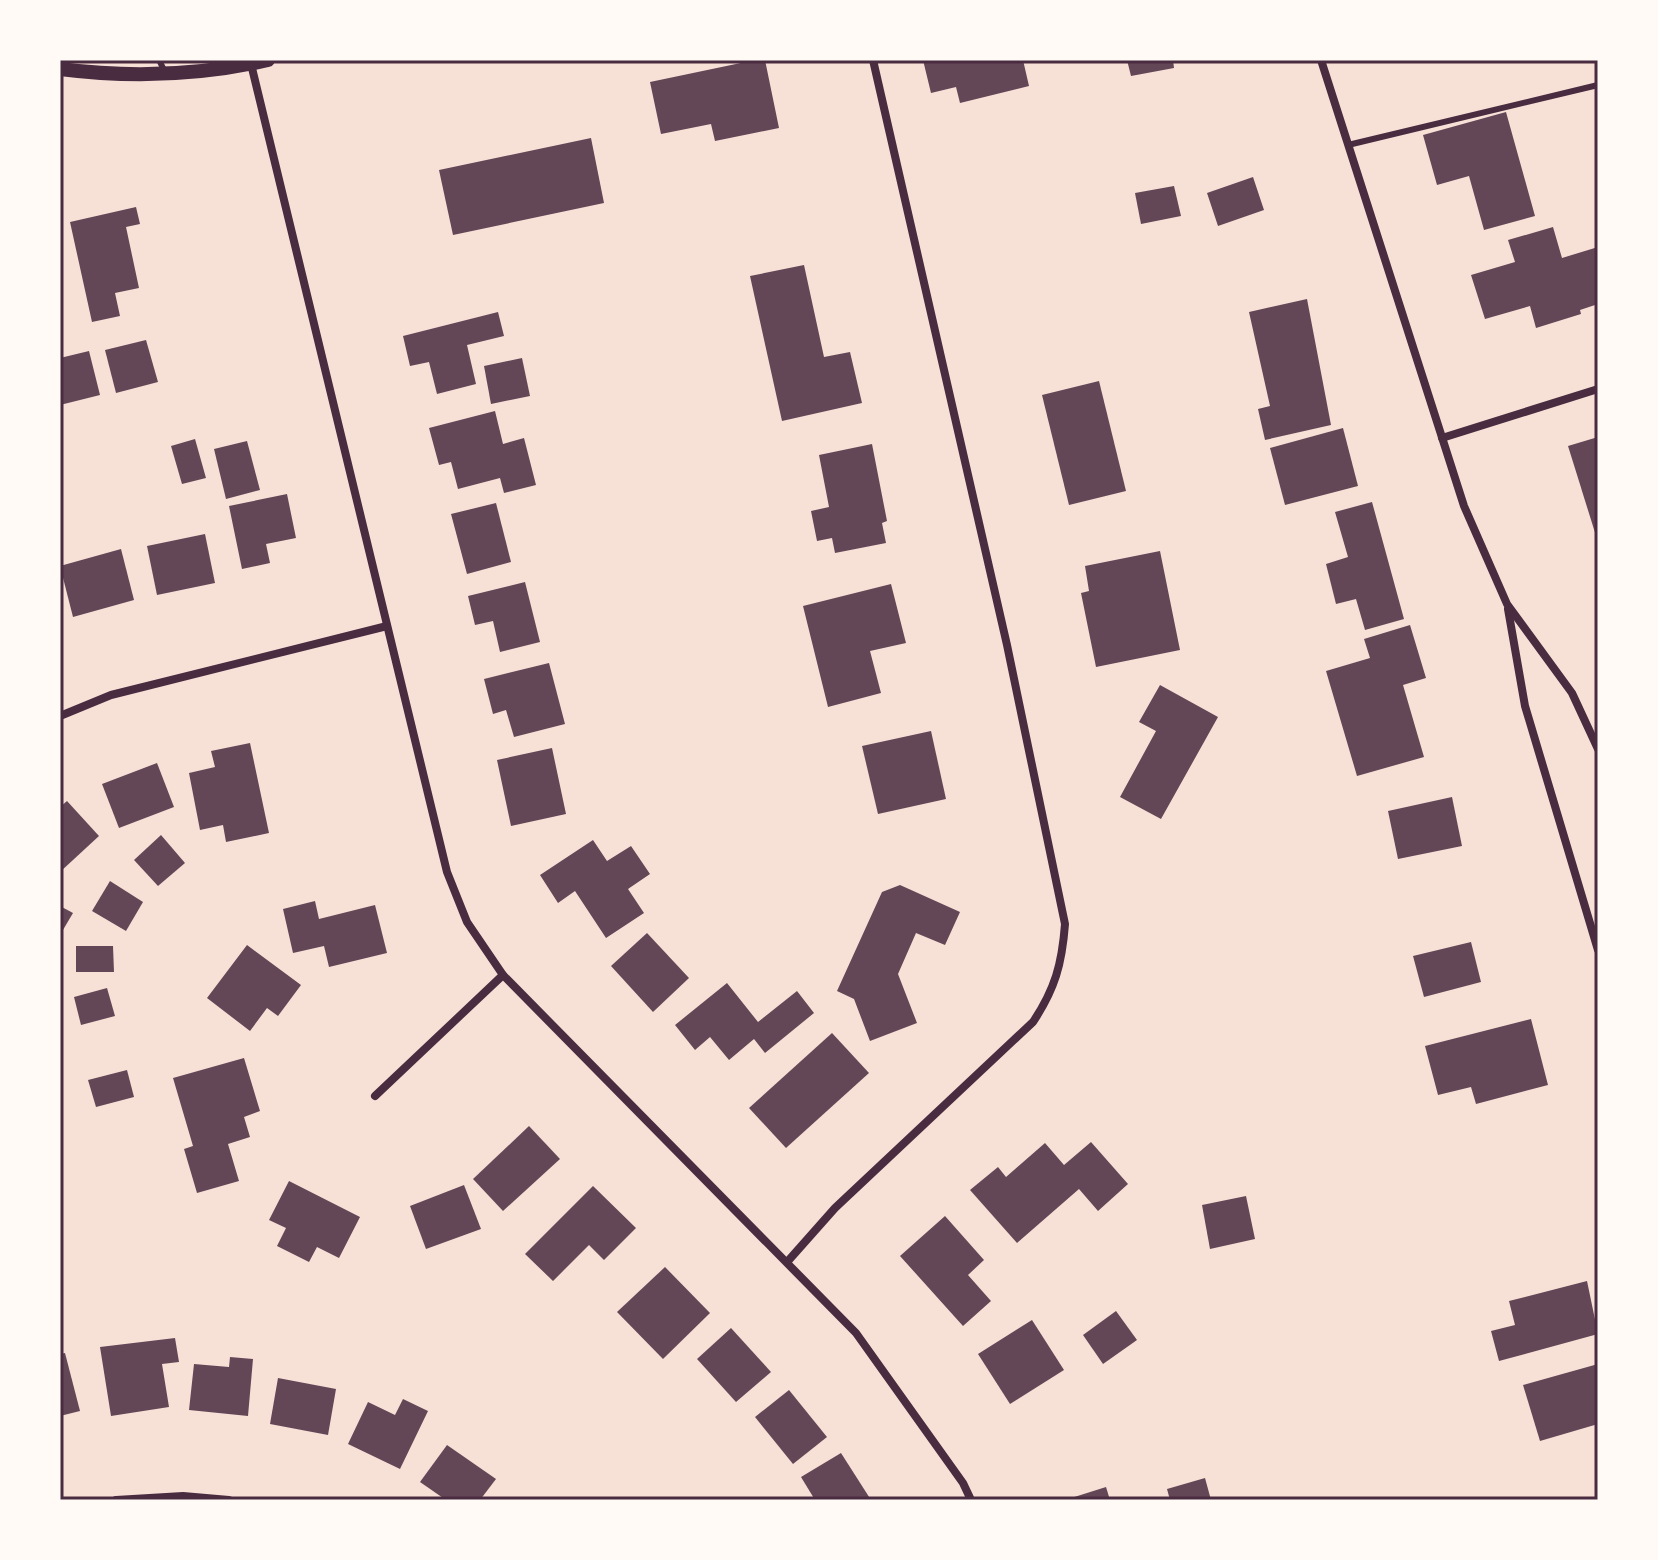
<svg xmlns="http://www.w3.org/2000/svg" width="1658" height="1560" font-family="'Nunito Sans',sans-serif">
	<style>
		.building { fill: #644757 }
		.lines { fill: none; stroke-linecap: round; stroke-linejoin: round }
		.service { stroke: #4a2c40; stroke-width: 6 }
		.minor { stroke: #4a2c40; stroke-width: 8 }
		.tertiary { stroke: #4a2c40; stroke-width: 14 }
		.neatline { fill: none; stroke: #4a2c40; stroke-width: 3 }
	</style>
	<rect width="100%" height="100%" fill="#f7e1d7"/>
	<g class="building">
		<polygon points="755,60 765,60 779,128 715,141 711,124 661,134 650,82"/>
		<polygon points="923,60 1023,60 1029,86 960,103 956,87 931,93"/>
		<polygon points="1127,60 1173,60 1174,68 1131,76"/>
		<polygon points="1506,112 1535,216 1484,230 1469,176 1437,185 1423,135"/>
		<polygon points="591,138 604,203 453,235 439,170"/>
		<polygon points="1253,177 1264,210 1218,226 1207,193"/>
		<polygon points="1174,186 1181,216 1141,224 1135,193"/>
		<polygon points="136,207 140,224 126,227 139,288 115,293 120,316 92,322 70,222"/>
		<polygon points="1553,227 1562,258 1598,247 1598,304 1580,310 1581,314 1536,328 1530,306 1485,319 1471,275 1515,262 1508,240"/>
		<polygon points="804,265 824,357 850,352 862,403 782,421 750,276"/>
		<polygon points="1307,299 1331,425 1265,440 1258,409 1270,406 1249,312"/>
		<polygon points="498,312 504,336 467,345 476,384 437,394 429,362 410,366 403,336"/>
		<polygon points="146,340 158,382 116,393 105,350"/>
		<polygon points="89,351 100,395 60,405 60,358"/>
		<polygon points="522,358 530,396 491,404 484,366"/>
		<polygon points="1099,381 1126,491 1069,505 1042,395"/>
		<polygon points="495,411 503,444 524,438 536,485 504,493 500,478 458,489 451,462 439,465 429,428"/>
		<polygon points="1343,428 1358,486 1285,505 1270,448"/>
		<polygon points="1598,437 1598,538 1597,539 1568,446"/>
		<polygon points="195,439 206,478 182,484 171,446"/>
		<polygon points="247,441 260,490 226,499 214,449"/>
		<polygon points="872,444 887,521 882,523 886,543 835,553 832,538 817,541 811,511 829,507 819,455"/>
		<polygon points="287,494 296,538 266,544 270,563 242,569 229,506"/>
		<polygon points="1372,502 1404,619 1365,630 1356,599 1336,604 1326,564 1348,557 1335,512"/>
		<polygon points="496,503 511,562 467,574 451,514"/>
		<polygon points="205,534 215,583 157,595 147,546"/>
		<polygon points="121,549 134,600 73,617 60,566"/>
		<polygon points="1160,551 1180,650 1096,667 1081,593 1089,591 1085,566"/>
		<polygon points="525,582 540,642 500,652 493,621 475,625 468,596"/>
		<polygon points="891,584 906,643 870,651 881,693 828,707 803,606"/>
		<polygon points="1410,625 1426,678 1403,685 1424,757 1357,776 1326,671 1370,658 1364,639"/>
		<polygon points="549,663 565,724 514,737 506,710 493,714 484,679"/>
		<polygon points="1160,685 1218,717 1161,819 1120,797 1156,731 1139,722"/>
		<polygon points="931,731 946,799 878,814 862,746"/>
		<polygon points="250,743 269,833 226,842 223,825 200,830 189,773 215,767 211,751"/>
		<polygon points="552,748 566,814 511,826 497,760"/>
		<polygon points="157,763 174,807 119,828 102,784"/>
		<polygon points="1452,797 1462,846 1398,859 1388,811"/>
		<polygon points="67,801 99,836 60,872 60,807"/>
		<polygon points="161,835 185,863 158,886 134,860"/>
		<polygon points="593,840 607,861 631,846 650,874 628,889 644,913 606,938 575,891 558,903 540,875"/>
		<polygon points="110,881 143,902 126,931 92,911"/>
		<polygon points="900,885 960,912 945,945 916,933 898,974 917,1023 870,1041 854,999 837,991 882,892"/>
		<polygon points="315,901 319,919 375,905 387,953 329,967 324,946 293,953 283,909"/>
		<polygon points="60,906 73,913 60,935"/>
		<polygon points="647,933 689,978 653,1012 611,966"/>
		<polygon points="1471,942 1481,982 1424,997 1413,956"/>
		<polygon points="247,945 301,985 278,1016 267,1008 250,1031 207,998"/>
		<polygon points="76,946 113,946 114,972 76,972"/>
		<polygon points="727,983 758,1022 797,991 814,1013 765,1053 754,1039 729,1060 710,1037 695,1050 675,1025"/>
		<polygon points="107,988 115,1016 81,1025 74,997"/>
		<polygon points="1531,1019 1548,1085 1476,1104 1471,1087 1438,1095 1425,1046"/>
		<polygon points="832,1033 869,1073 786,1148 749,1108"/>
		<polygon points="244,1058 260,1111 244,1117 250,1137 228,1144 239,1181 197,1193 184,1149 193,1146 173,1078"/>
		<polygon points="127,1070 134,1097 96,1107 88,1080"/>
		<polygon points="529,1126 560,1159 503,1211 473,1179"/>
		<polygon points="1091,1142 1128,1184 1098,1211 1079,1189 1017,1243 970,1190 998,1167 1006,1177 1045,1143 1064,1165"/>
		<polygon points="289,1181 360,1217 339,1258 317,1247 309,1262 277,1246 286,1228 269,1220"/>
		<polygon points="464,1185 481,1229 426,1249 410,1206"/>
		<polygon points="593,1186 636,1228 604,1260 589,1245 553,1281 525,1254"/>
		<polygon points="1246,1196 1255,1239 1210,1249 1202,1205"/>
		<polygon points="945,1216 984,1260 968,1275 991,1301 963,1326 900,1256"/>
		<polygon points="665,1267 710,1313 663,1359 617,1312"/>
		<polygon points="1587,1281 1598,1334 1499,1361 1491,1331 1515,1325 1509,1301"/>
		<polygon points="1116,1311 1137,1340 1103,1364 1083,1335"/>
		<polygon points="1032,1320 1064,1370 1010,1404 978,1354"/>
		<polygon points="731,1328 771,1372 736,1402 697,1359"/>
		<polygon points="175,1338 179,1362 162,1364 169,1407 111,1416 100,1347"/>
		<polygon points="65,1353 80,1411 60,1416 60,1354"/>
		<polygon points="230,1357 253,1359 248,1416 189,1410 194,1364 229,1367"/>
		<polygon points="1598,1364 1598,1424 1540,1441 1523,1385"/>
		<polygon points="278,1378 336,1389 328,1435 270,1424"/>
		<polygon points="789,1390 827,1437 793,1464 755,1417"/>
		<polygon points="403,1399 428,1411 400,1469 348,1444 368,1402 395,1415"/>
		<polygon points="447,1445 496,1479 480,1500 446,1500 420,1482"/>
		<polygon points="841,1453 871,1500 815,1500 801,1477"/>
		<polygon points="1205,1478 1211,1500 1170,1500 1167,1489"/>
		<polygon points="1106,1487 1110,1500 1068,1500 1068,1499"/>
	</g>
	<g class="lines">
		<g class="service">
			<polyline points="159,60 165,72"/>
			<polyline points="1348,145 1598,85"/>
		</g>
		<g class="minor">
			<polyline points="1321,60 1464,506 1507,604 1572,693 1598,749"/>
			<polyline points="251,64 447,872 467,922 503,975 856,1333 963,1483 971,1500"/>
			<polyline points="1442,438 1598,389"/>
			<polyline points="1508,609 1525,706 1598,950"/>
			<polyline points="60,716 111,695 387,626"/>
			<polyline points="375,1096 503,975"/>
			<path d="M788,1261l47,-53 198,-186c22,-33 29,-58 32,-98l-58,-279 -134,-585"/>
			<polyline points="116,1500 183,1496 229,1500"/>
		</g>
		<path class="tertiary" d="M60,69c71,9 138,7 208,-9"/>
	</g>
	<rect width="1658" height="1560" fill="none" stroke="#fffaf5" stroke-width="124"/>
	<rect x="62" y="62" width="1534" height="1436" class="neatline"/>
</svg>
